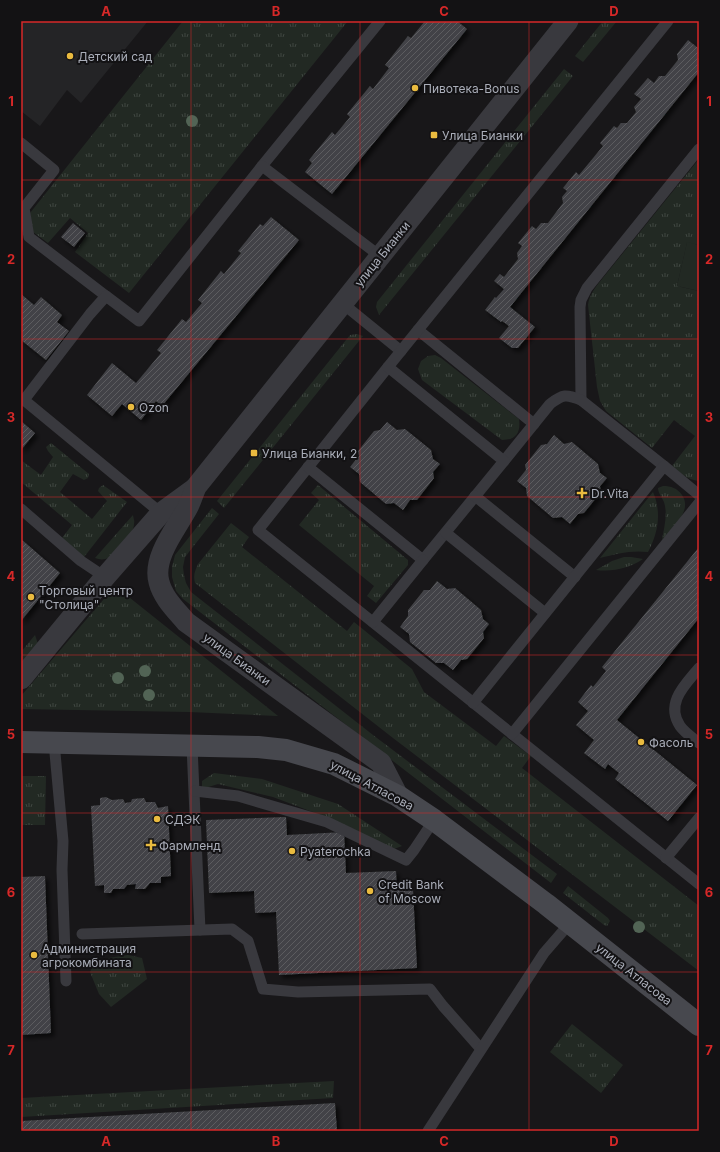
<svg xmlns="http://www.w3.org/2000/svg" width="720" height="1152" font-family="Inter,sans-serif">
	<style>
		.built { fill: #242426 }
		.grass { fill: url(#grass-tufts) }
		.pitch { fill: #222923 }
		.building { fill: url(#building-hatch); filter: url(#shadow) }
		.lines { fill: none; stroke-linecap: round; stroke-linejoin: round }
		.service { stroke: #39393e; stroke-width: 11 }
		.minor { stroke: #39393e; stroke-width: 21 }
		.secondary { stroke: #47484e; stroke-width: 22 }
		.tree { fill: #526455 }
		.grid { fill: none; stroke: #d62828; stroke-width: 1; stroke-opacity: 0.55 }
		.poi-dot { fill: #eabb3f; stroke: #131214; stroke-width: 1.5 }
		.labels { text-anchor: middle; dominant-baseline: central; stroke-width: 4; stroke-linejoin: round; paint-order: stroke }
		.poi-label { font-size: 12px; fill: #aaaeb9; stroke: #131214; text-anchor: start }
		.street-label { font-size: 12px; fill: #aaaeb9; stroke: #131214 }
		.neatline { fill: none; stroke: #d62828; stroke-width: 1.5 }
		.grid-label { font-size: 13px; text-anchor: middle; font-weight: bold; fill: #d62828 }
	</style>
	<defs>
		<pattern id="grass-tufts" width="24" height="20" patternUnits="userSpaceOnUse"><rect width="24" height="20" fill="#222923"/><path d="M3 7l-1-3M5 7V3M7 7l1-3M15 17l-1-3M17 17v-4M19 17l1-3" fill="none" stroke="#3f4641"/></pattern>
		<pattern id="building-hatch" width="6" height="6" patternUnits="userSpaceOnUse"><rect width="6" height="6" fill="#424346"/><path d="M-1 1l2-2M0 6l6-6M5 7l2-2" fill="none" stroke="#5b5c5f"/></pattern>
		<filter id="shadow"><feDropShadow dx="3.5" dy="3.5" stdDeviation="2" flood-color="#0009"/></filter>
	</defs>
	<rect width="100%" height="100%" fill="#181719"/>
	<polygon class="built" points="21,21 148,21 81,103 67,90 40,126 21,111"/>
	<g class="grass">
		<polygon points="183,21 348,21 129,293 75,252 88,233 70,218 48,243 33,232 30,213"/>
		<polygon points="603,21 617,21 583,62 575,56"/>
		<polygon points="564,69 573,76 379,315 376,307 377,302"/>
		<path d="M699,159v86l-12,-2 -10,43 22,5v190c-11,-1 -19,-8 -27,-15l23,-30 -21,-16 -22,28 -46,-37 -6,-10 -3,-14 -9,-82c1,-8 5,-14 10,-21z"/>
		<polygon points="357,334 363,336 224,508 217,501 350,335"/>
		<path d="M435,355l6,3 78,61c2,13 -3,21 -17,21l-80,-60 -4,-11 3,-8 7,-5z"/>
		<polygon points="51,443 89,474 88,478 84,480 73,474 60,492 92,519 107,501 98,491 99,488 103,485 127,502 81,561 59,542 72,525 21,482 21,460 41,475 53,457 48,451 46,447"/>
		<polygon points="318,485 408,560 408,565 376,603 367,596 374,586 299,525 319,500 311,493"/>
		<path d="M663,486c8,0 14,2 19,9 11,16 -10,33 -20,45 2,-12 6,-26 2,-38 -2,-5 -6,-9 -6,-14z"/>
		<path d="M653,492c9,21 5,41 -5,60 -18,-2 -32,2 -48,6z"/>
		<polygon points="212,508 219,514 185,557 183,567 184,575 186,583 191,592 373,735 557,874 551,883 183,599 176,591 172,577 172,567 175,555"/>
		<path d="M133,515c0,2 2,6 1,9 0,10 -19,33 -29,35 -4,1 -6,0 -10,-1z"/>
		<path d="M231,523l18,14 -7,10 105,84 7,-9 58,47 12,23 72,54 8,-10 27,20 -9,12 177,138v65l-306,-233 -198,-155c-2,-8 0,-12 3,-19z"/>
		<path d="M624,557h7l12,2c-14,9 -29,13 -47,11l16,-9z"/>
		<polygon points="115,586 278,716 190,712 21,709 21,696"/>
		<polygon points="35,635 38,644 21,670 21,652"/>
		<polygon points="214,773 262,779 338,804 402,846 394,849 331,819 273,797 218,784 202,789 202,781"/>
		<polygon points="21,776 46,776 45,825 21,825"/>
		<polygon points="568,886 608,918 610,921 607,926 604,925 563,893"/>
		<polygon points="128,955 142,958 147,979 111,1007 99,994 90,972 96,960"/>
		<polygon points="572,1024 623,1065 601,1093 550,1052"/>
		<polygon points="334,1081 333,1098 21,1117 21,1098"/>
	</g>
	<polygon class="pitch" points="687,242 699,245 699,291 677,286"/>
	<g class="building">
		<polygon points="425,21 457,21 467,29 332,194 305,172 312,163 309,160 332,132 335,135 350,117 347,114 370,86 373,89 389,68 385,65 408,36 411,38"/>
		<polygon points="688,40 698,48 699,47 699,72 510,307 535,327 518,348 512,348 499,338 509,326 502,321 501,322 485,310 495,297 496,298 504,289 494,281 500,274 504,277 518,259 517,253 522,246 518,243 532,226 536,229 541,223 548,223 563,203 562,197 567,191 563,188 576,172 579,175 603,146 600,143 614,126 617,128 621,123 627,123 636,112 634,107 641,99 634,94 648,78 654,83 659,76 665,76 678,60 677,54"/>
		<polygon points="271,217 299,240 162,406 156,401 141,420 122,404 112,416 87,395 112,363 136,383 161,353 157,350 182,319 186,322 202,303 198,300 221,271 224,274 241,253 238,251 260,224 263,226"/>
		<polygon points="73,223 85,233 74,247 61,237"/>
		<polygon points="21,294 34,305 41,297 62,315 57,322 69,331 46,360 21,340"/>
		<polygon points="21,421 35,433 21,450"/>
		<polygon points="387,422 397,430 405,429 431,450 433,459 440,464 433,472 434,478 417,500 410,500 403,510 394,503 386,504 360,482 359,474 350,467 359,456 358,451 374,431 380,430"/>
		<polygon points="554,435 564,444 572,442 598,464 600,473 607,478 600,486 601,492 584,513 578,514 570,524 562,517 553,518 527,496 526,488 517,481 526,470 525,465 541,445 547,444"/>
		<polygon points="21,539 60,573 21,621"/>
		<polygon points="699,547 699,618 617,720 697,785 668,821 615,779 619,773 608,764 605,769 584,753 594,740 576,725 588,711 578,702 591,685 593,687 606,671 602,667"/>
		<polygon points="437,581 447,589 455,588 481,610 483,619 489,624 483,632 484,638 467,659 461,660 453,670 444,663 436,663 410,642 409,634 400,627 408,616 408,610 424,590 430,590"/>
		<polygon points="106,797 112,800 123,799 125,803 131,802 132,799 144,798 146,802 155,802 158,808 168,806 171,876 161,877 161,883 150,883 145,889 135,889 136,884 127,885 124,889 113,889 111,893 104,893 104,885 95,886 91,806 100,805 100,798"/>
		<polygon points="286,817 287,835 344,832 346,873 396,871 397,890 413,890 417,968 279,975 276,912 255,913 254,891 209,893 206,820"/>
		<polygon points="45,876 51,1033 21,1035 21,877"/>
		<polygon points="335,1103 337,1131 21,1131 21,1121"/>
	</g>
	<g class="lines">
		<g class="service">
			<polyline points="21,143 54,170 24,208 29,237 106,296"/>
			<polyline points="262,166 380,21"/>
			<polyline points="342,303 401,351"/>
			<polyline points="418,330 534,424"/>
			<polyline points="388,367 258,530 699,884"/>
			<polyline points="581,400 580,307 581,300 587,288 699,149"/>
			<path d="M504,461l46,-57c13,-10 16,-10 31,-4l83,66"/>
			<polyline points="308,467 423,560 504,461 388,367 668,21"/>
			<polyline points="475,496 575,577"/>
			<polyline points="21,509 81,561 105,577"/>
			<polyline points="161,513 24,400 90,314 106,296 139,321 262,166 380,256"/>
			<polyline points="446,533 545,613"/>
			<polyline points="373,622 423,560"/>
			<path d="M699,668c-14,17 -34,35 -19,58 5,7 13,12 19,17"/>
			<polyline points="473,703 664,466 699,495"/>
			<polyline points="512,734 699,503"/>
			<polyline points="54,742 63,841 62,870 66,981"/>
			<polyline points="192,746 200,930"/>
			<polyline points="195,791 238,796 327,822 406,860 414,850 434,820"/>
			<polyline points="666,858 699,818"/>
			<polyline points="82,934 232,929 248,941 263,989 298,992 430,989 443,1006 481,1049"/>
			<polyline points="428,1131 544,953 570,923"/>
		</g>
		<g class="minor">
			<polyline points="21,679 105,577 161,513 194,489"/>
			<path d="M398,796l-17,-33 -195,-141c-10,-12 -23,-24 -27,-40 -7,-25 18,-54 29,-75 3,-6 5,-13 8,-20l372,-466"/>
		</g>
		<polyline class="secondary" points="21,742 258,747 286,750 334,764 398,796 434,820 546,904 699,1025"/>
	</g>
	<g class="tree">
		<circle cx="192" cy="121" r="6"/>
		<circle cx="145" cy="671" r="6"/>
		<circle cx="118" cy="678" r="6"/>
		<circle cx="149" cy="695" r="6"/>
		<circle cx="639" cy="927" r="6"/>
	</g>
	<path class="grid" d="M191,21v1110M360,21v1110M529,21v1110M21,180h678M21,339h678M21,497h678M21,655h678M21,813h678M21,972h678"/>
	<g class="poi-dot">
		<circle cx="70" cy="56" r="4"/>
		<circle cx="415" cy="88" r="4"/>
		<rect x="430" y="131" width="8" height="8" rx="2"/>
		<circle cx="131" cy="407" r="4"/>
		<rect x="250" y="449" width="8" height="8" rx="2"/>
		<path d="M580 487h4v4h4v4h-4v4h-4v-4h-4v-4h4z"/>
		<circle cx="31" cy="597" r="4"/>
		<circle cx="641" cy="742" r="4"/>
		<circle cx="157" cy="819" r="4"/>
		<path d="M149 839h4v4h4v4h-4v4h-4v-4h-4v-4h4z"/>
		<circle cx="292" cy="851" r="4"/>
		<circle cx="370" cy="891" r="4"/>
		<circle cx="34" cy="955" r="4"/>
	</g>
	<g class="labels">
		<g class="poi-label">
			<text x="78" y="56">Детский сад</text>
			<text x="423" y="88">Пивотека-Bonus</text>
			<text x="442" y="135">Улица Бианки</text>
			<text x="139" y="407">Ozon</text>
			<text x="262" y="453">Улица Бианки, 2</text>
			<text x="591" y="493">Dr.Vita</text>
			<text x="39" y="590">Торговый центр<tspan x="39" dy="14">"Столица"</tspan></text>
			<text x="649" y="742">Фасоль</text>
			<text x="165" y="819">СДЭК</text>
			<text x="159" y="845">Фармленд</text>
			<text x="300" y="851">Pyaterochka</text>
			<text x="378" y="884">Credit Bank<tspan x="378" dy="14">of Moscow</tspan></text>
			<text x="42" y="948">Администрация<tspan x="42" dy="14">агрокомбината</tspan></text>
		</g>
		<g class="street-label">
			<text transform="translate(382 254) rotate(-51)">улица Бианки</text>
			<text transform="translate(237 659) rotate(36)">улица Бианки</text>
			<text transform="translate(372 785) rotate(28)">улица Атласова</text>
			<text transform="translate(634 974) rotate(38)">улица Атласова</text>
		</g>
	</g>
	<rect width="720" height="1152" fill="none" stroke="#131214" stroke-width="44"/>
	<rect x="22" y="22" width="676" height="1108" class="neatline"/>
	<g class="grid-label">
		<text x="106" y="16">A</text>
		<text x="276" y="16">B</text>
		<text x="444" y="16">C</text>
		<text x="614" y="16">D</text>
		<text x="11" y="106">1</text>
		<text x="709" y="106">1</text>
		<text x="11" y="264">2</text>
		<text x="709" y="264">2</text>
		<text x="11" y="422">3</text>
		<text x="709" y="422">3</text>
		<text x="11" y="581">4</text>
		<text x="709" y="581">4</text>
		<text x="11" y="739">5</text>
		<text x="709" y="739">5</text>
		<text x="11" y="897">6</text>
		<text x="709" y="897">6</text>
		<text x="11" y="1055">7</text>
		<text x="709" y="1055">7</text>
		<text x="106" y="1146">A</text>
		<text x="276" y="1146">B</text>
		<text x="444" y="1146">C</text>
		<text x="614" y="1146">D</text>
	</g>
</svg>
